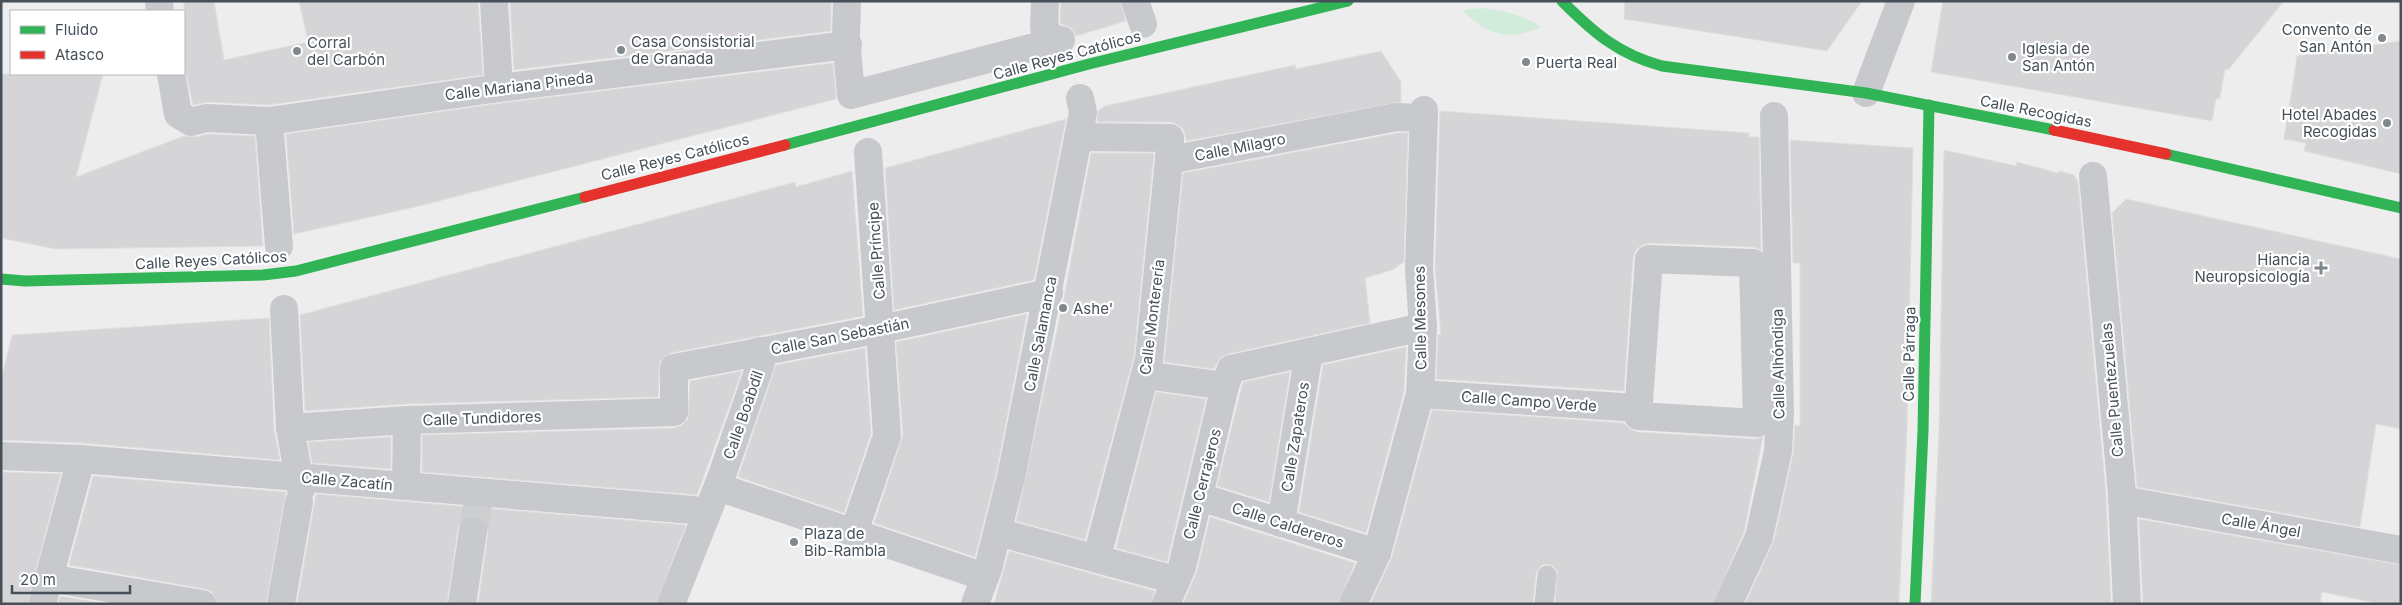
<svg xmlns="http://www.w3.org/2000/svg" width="2402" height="605" font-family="Inter,sans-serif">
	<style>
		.green { fill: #d2ecdc }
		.building { fill: #d5d5d7; stroke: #dfdfe0 }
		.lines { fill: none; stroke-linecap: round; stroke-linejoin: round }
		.street-tunnel { stroke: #cccecf; stroke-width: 28; stroke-dasharray: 28 14; stroke-linecap: butt }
		.lane { stroke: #c7c9cc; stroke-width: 19 }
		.street { stroke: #c7c9cc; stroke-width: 28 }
		.fast { stroke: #30b455; stroke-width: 11 }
		.jam { stroke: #e5322d; stroke-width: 11 }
		.poi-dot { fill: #80878d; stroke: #fff; stroke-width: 2 }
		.labels { text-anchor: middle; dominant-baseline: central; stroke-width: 4.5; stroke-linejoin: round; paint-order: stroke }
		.poi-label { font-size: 15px; fill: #455059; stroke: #fff; text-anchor: start }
		.street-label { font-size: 15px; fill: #455059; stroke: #fff }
	</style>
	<rect width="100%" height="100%" fill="#eeeded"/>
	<path class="green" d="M1481,8c23,3 41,6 60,19 -32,15 -55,8 -79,-17z"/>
	<g class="building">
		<polygon points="184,1 214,1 224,60 308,42 299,1 478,1 483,75 268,105 207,102 193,105 184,65"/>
		<polygon points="510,1 831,1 831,31 514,70"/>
		<polygon points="1061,1 1120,1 1126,21 1076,36 1071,28 1060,23"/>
		<polygon points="1625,1 1862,1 1827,51 1624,19"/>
		<polygon points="1943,1 2284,1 2228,70 2225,69 2220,98 2216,99 2212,121 1931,72"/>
		<polygon points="2401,41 2401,174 2304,151 2306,143 2284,139 2297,56"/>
		<polygon points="1381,51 1401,82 1401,102 1186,141 1184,130 1178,125 1171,122 1097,122 1098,111 1105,106 1295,65 1296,69"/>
		<polygon points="833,63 836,99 415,207 294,234 286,134 501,103"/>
		<polygon points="1,74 103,74 76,177 184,136 195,137 208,134 255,136 263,246 56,249 1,238"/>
		<polygon points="1440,111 1749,133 1749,137 1759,137 1761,250 1754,247 1650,243 1642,245 1636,250 1633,258 1624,391 1436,379 1438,335 1441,334 1435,268"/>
		<polygon points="1066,119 1034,280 894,310 885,168"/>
		<polygon points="1398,133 1408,133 1404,262 1392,270 1365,278 1370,323 1228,354 1220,358 1214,369 1164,362 1183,173"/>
		<polygon points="1790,140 1913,148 1907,430 1899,604 1745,604 1774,540 1793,454 1795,425 1800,426 1800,263 1793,263"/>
		<polygon points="1944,150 2016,166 2017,162 2058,173 2059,171 2074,175 2078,182 2106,495 2111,604 1931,604 1939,431"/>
		<polygon points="1091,153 1154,153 1134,356 1085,540 1016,521 1064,297"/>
		<polygon points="852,171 863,316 671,353 660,361 658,397 406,404 305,411 300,315 795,182 796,187"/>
		<polygon points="2126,199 2401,259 2401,429 2376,424 2360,527 2137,487 2112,213"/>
		<polygon points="1027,314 996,474 975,557 874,523 903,435 896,342"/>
		<polygon points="269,318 274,429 280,460 82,443 1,440 1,381 12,335"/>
		<polygon points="1406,347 1404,392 1366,533 1299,512 1323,365"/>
		<polygon points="865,348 871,434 844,513 738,477 776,365"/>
		<polygon points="742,371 697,495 422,472 422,435 675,428 682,425 688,419 690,381"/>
		<polygon points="1290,372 1269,502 1217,486 1243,382"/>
		<polygon points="1156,392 1206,399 1167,562 1116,548"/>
		<polygon points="1432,410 1624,423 1630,429 1637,432 1756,439 1763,437 1744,532 1713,604 1555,604 1557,571 1553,566 1548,564 1542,565 1536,573 1533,604 1370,604 1392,557"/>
		<polygon points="391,437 391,469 312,463 308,442"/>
		<polygon points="1,472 61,474 27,604 1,604"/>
		<polygon points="93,476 286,492 266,604 217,604 212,592 205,589 69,565"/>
		<polygon points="316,494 686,525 656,604 478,604 488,533 487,525 483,519 475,516 467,517 461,522 458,528 447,604 297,604"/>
		<polygon points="1210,517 1355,563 1338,604 1183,604 1197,571"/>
		<polygon points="2139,519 2401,565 2401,604 2381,604 2322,592 2320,604 2143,604"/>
		<polygon points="1009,551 1155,591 1151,604 994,604"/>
		<polygon points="60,596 107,604 58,604"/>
	</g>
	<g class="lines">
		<polyline class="street-tunnel" points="473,531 478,502"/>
		<polyline class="lane" points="1544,604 1547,575"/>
		<g class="street">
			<polyline points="159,1 160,11"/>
			<polyline points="494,1 499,88"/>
			<polyline points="847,1 846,37 851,95 1061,40 1052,38 1044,28 1045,1"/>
			<polyline points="1135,1 1143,24"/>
			<polyline points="171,74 178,114 191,122 206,118 269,121 499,88 848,45"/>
			<polyline points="1866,93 1901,1"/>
			<polyline points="269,121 279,246"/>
			<polyline points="1078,137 1170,138 1169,160 1397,117 1424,118"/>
			<polyline points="2093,176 2122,494 2127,604"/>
			<polygon points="1649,259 1753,263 1757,423 1638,416"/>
			<polyline points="284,309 290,428 301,489"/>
			<polyline points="1145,375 1225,386 1231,369 1423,327"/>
			<polyline points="1420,394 1638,408"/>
			<polyline points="290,428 407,420 674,412 674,368 881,329 1049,293"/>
			<polyline points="1,456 81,459 693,510 706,515"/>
			<polyline points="406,486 407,420"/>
			<polyline points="718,487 985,577"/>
			<polyline points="1200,497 1377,553"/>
			<polyline points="2122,500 2401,550"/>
			<polyline points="1281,523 1309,352"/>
			<polyline points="854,532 887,436 868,152"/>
			<polyline points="998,532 1175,580"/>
			<polyline points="1097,557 1149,359 1169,160"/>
			<polyline points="49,578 202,604"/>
			<polyline points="42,604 81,459"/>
			<polyline points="281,604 299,502"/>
			<polyline points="462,604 473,531"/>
			<polyline points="671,604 721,478 761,363 760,351"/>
			<polyline points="975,604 988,569 1011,477 1083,113 1080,98"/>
			<polyline points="1166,604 1182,567 1225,386"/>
			<polyline points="1353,604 1377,553 1420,394 1423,327 1419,268 1424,110"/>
			<polyline points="1728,604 1759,537 1778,451 1780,414 1774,116"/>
		</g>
		<g class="fast">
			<path d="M1562,1c32,32 56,53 100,65l204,27 188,37"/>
			<polyline points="785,145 1089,64 1348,1"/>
			<polyline points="2166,154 2401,208"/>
			<polyline points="1,279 25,281 263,275 296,271 585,197"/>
			<polyline points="1915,604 1923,431 1929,105"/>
		</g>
		<g class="jam">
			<polyline points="2054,130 2166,154"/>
			<polyline points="585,197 785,145"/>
		</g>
	</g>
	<g class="poi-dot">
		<circle cx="2382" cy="38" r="5"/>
		<circle cx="621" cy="50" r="5"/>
		<circle cx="297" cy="51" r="5"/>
		<circle cx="2012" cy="57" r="5"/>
		<circle cx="1526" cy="62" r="5"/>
		<circle cx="2387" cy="123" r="5"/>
		<path d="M2318.5 260.5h5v5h5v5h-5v5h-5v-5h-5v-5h5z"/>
		<circle cx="1063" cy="308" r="5"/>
		<circle cx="794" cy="542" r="5"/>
	</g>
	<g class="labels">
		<g class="poi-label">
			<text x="2372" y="29" text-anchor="end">Convento de<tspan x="2372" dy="17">San Antón</tspan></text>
			<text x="631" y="41">Casa Consistorial<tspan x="631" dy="17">de Granada</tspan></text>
			<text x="307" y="42">Corral<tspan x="307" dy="17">del Carbón</tspan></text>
			<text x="2022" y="48">Iglesia de<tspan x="2022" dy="17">San Antón</tspan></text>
			<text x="1536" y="62">Puerta Real</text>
			<text x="2377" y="114" text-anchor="end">Hotel Abades<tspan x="2377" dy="17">Recogidas</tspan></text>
			<text x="2310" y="259" text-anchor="end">Hiancia<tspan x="2310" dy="17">Neuropsicología</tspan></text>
			<text x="1073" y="308">Ashe'</text>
			<text x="804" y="533">Plaza de<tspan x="804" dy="17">Bib-Rambla</tspan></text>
		</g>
		<g class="street-label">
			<text transform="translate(1067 55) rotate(-15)">Calle Reyes Católicos</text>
			<text transform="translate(519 86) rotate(-7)">Calle Mariana Pineda</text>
			<text transform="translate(2036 111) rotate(11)">Calle Recogidas</text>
			<text transform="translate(1240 147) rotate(-11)">Calle Milagro</text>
			<text transform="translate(675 157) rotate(-14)">Calle Reyes Católicos</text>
			<text transform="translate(876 251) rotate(-94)">Calle Príncipe</text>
			<text transform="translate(211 260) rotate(-3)">Calle Reyes Católicos</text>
			<text transform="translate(1152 317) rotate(-83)">Calle Monterería</text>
			<text transform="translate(1420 318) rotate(-91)">Calle Mesones</text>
			<text transform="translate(1040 334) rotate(-79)">Calle Salamanca</text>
			<text transform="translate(840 336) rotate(-11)">Calle San Sebastián</text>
			<text transform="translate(1909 354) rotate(-89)">Calle Párraga</text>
			<text transform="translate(1778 364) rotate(-91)">Calle Alhóndiga</text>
			<text transform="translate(2112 390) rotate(-95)">Calle Puentezuelas</text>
			<text transform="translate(1529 401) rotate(4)">Calle Campo Verde</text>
			<text transform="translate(743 415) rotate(-71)">Calle Boabdil</text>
			<text transform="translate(482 418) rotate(-2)">Calle Tundidores</text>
			<text transform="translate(1295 437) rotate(-81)">Calle Zapateros</text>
			<text transform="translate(347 481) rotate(5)">Calle Zacatín</text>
			<text transform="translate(1202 484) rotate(-76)">Calle Cerrajeros</text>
			<text transform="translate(1288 525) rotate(18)">Calle Caldereros</text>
			<text transform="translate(2261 525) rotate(10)">Calle Ángel</text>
		</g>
	</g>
	<rect width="2402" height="605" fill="none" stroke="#455059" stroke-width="5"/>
	<rect x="10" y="10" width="175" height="65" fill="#ffffff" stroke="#b5b9bd"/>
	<rect x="20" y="26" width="25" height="8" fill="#30b455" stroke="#b5b9bd"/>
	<text x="55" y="35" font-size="15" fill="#455059">Fluido</text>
	<rect x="20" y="51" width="25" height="8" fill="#e5322d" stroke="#b5b9bd"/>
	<text x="55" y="60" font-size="15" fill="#455059">Atasco</text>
	<path d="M12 585v8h118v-8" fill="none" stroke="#455059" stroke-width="2.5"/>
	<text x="20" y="585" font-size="15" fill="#455059" stroke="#ffffff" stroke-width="4" paint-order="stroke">20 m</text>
</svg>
